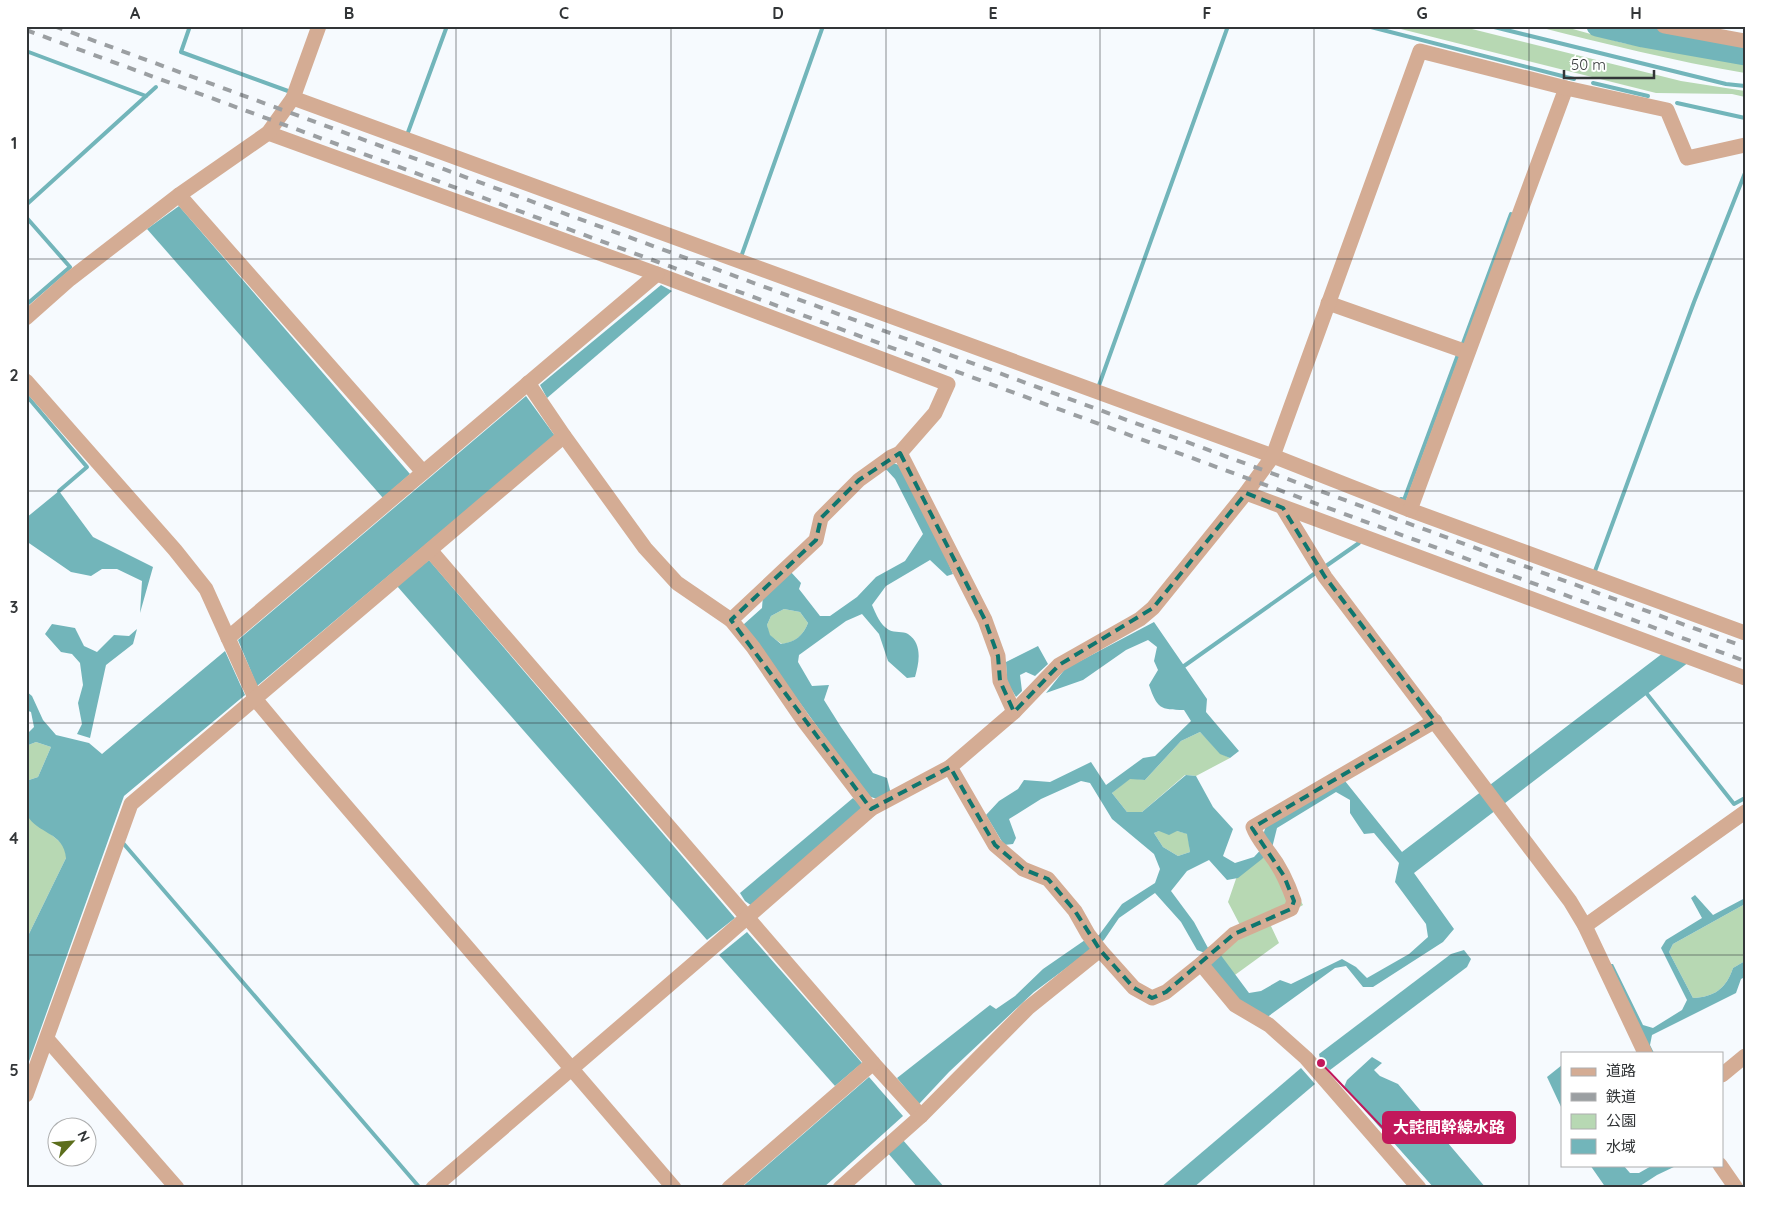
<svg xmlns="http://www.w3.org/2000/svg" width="1771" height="1214" font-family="Quicksand,'Noto Sans JP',sans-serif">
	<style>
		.green { fill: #b7d8b3 }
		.water { fill: #72b5ba; fill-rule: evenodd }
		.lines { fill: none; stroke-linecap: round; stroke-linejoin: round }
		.stream { stroke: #72b5ba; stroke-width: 4 }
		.river { stroke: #72b5ba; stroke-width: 21 }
		.minor { stroke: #d4ac94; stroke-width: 15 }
		.rail { stroke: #9b9fa2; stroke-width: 4; stroke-dasharray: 9 9; stroke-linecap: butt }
		.marked { fill: none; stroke: #0f766e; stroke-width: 4; stroke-dasharray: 10 6; stroke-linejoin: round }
		.grid { fill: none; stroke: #323537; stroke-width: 1; stroke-opacity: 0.55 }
		.leader { fill: none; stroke: #c2185b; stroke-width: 2 }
		.callout-dot { fill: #c2185b; stroke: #fff; stroke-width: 2 }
		.callout { fill: #c2185b; stroke: #c2185b; stroke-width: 2 }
		.callout-label { font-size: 16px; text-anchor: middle; font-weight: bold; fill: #fff }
		.neatline { fill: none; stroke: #323537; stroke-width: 2 }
		.grid-label { font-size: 16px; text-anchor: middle; font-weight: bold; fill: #323537 }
	</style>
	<rect width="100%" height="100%" fill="#f6fafe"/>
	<g class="green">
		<polygon points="1389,26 1460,26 1681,81 1745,91 1745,97 1732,94 1656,93"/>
		<path d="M1535,26h27l61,17 122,20v10c-71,-12 -140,-29 -210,-47z"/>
		<path d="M784,609l16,3 8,11c-5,13 -13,19 -26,21l-13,-9 -2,-10 4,-9z"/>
		<polygon points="1200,732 1220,753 1230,758 1196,776 1185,775 1142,812 1127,812 1112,793 1130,778 1145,780 1181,741"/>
		<polygon points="36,742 51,747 38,777 29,780 26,779 26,746"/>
		<path d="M26,813c9,11 37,28 39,36 1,3 1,6 1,9l-40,82z"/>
		<polygon points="1159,831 1177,831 1188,834 1190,852 1178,856 1163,847 1154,833"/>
		<polygon points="1272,848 1303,905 1270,924 1279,943 1228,980 1205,949 1241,927 1228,902 1238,873"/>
		<path d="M1745,904v57l-12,7c-7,21 -19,29 -40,30l-24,-46 4,-8z"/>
	</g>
	<g class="water">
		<polygon points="179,206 410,474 383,498 147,229"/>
		<polygon points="661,285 672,291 547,398 540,385"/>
		<polygon points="526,396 555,436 257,686 238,640"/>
		<path d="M891,462l10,4 34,66 18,42 -6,2 -17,-16 -44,26 -14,19c4,9 8,20 17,25 6,3 14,1 19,4 15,10 11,29 7,43l-8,1 -19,-17 -9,-27 -17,-20 -16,7 -47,34 -1,7 14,24 17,-1 -5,15 17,27 32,46 14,5 4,16 -14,5 -9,-3 -125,-171 19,-17 1,-13 27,-24 11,12 -2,6 21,27h10l27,-19 19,-20 29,-16 18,-27 -28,-55 -11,-12zM784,609l16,3 8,11c-5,13 -13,19 -27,21l-11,-9 -3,-10 4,-9z"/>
		<polygon points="59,491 93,537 153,567 140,613 142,581 117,569 102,569 91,576 71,572 26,541 26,518"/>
		<polygon points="429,560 735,918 707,940 397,586"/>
		<path d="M1154,622l53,77 -1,13 33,39 -9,7 -10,-4 -20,-22 -19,9 -36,39 -15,-1 -18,14 15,19h15l44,-37 10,1 17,31 20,22 -10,27 12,7 19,-6 13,-14 -4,-8 3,-9 79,-45 57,71 261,-199 26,9 -275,211 40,56 -11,13 -70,45h-10l-17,-21 -11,2 -69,50 -30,-19 -24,-30 -7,-16 -8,-3 -16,-28 -26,-29 -36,25 -15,22 -70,52 -85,80 -30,32 -22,-26 93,-73 6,4 19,-13 28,-27 42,-29 14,-5 23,-31 33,-21 5,-14 -6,-15 -42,-35 -22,-36 -9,-2 -40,18 -32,20 7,19 -3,6 -9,1 -18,-30 13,-14 19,-12 6,-9 26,2 41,-20 15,23 37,-27 12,-2 36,-35 -7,-11c-24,0 -27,-2 -35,-25l9,-15 -4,-9 3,-14 -9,-7 -22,10 -43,30 -37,13 19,-24zM1336,792l14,8v13l14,21 10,-1 25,30 -4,19 31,42 2,13 -19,17 -42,24 -11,-11 -14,-8 -51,25 -11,-4 -19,11 -12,2 -29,-39 -12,-6 -14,-26 -23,-31 16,-20 22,-11 18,20 11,-2 24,-19 10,-11 5,-20zM1159,831l10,4 8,-4 10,3 3,18 -12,4 -15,-9 -9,-14z"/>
		<polygon points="52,624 75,628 84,646 97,652 114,635 129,636 137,629 133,644 106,665 90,738 77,734 82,724 78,703 83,685 80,663 72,654 61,652 45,634"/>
		<polygon points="1038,646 1048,664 1035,676 1026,672 1020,675 1022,691 1016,697 1007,682 1006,662"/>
		<path d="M225,651l20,44 -121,101 -98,274v-130l40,-82c-2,-26 -29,-24 -39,-43 -3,-7 -1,-28 -1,-36l3,1 9,-3 13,-30 -15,-5 -10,4v-11l8,-8 -3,-15 -5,-2v-19l6,5 11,24 13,15 33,8 13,11z"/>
		<polygon points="853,798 861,805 861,811 752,906 745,901 740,893"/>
		<path d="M1695,895l18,20 32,-17v6l-72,40 -4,8 24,46c21,-1 33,-9 40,-30l12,-7v16l-4,2 -5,14 -84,42 -2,10 4,8h-5l-42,-89h6l30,61 10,3 29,-18 5,-10 -26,-52 5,-8 36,-22 -11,-20z"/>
		<polygon points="747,932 862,1063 835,1086 719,955"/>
		<polygon points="1464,950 1471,959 1467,967 1330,1070 1321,1063 1319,1054 1451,954"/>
		<polygon points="1372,1057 1382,1063 1374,1070 1380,1076 1398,1084 1486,1188 1434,1188 1344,1087 1347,1080"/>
		<polygon points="1562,1065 1562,1109 1547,1077"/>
		<polygon points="1301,1068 1315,1084 1193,1188 1160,1188"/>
		<polygon points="869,1077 903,1116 823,1188 741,1188"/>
		<polygon points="902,1139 945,1188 918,1188 887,1152"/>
		<polygon points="1590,1165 1623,1165 1630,1173 1639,1173 1653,1165 1678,1165 1657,1175 1637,1188 1606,1188"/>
	</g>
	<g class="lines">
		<g class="stream">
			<polyline points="190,26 181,52 288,91"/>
			<polyline points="1367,26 1574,79"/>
			<polyline points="1490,26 1726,84 1745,86"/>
			<polyline points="26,51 146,96"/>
			<polyline points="1593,83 1648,96"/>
			<polyline points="1677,103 1745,118"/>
			<polyline points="407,135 447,26"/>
			<polyline points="26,205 156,87"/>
			<polyline points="26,217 70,267 26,305"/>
			<polyline points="741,257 823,26"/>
			<polyline points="1462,346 1511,214"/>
			<polyline points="1098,388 1228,26"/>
			<polyline points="26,395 87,467 59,491"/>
			<polyline points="1401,499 1404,500 1459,352"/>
			<polyline points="1326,566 1359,543"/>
			<polyline points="1595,571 1694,302 1745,173"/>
			<polyline points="1184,666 1314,574"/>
			<polyline points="1647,694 1734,804 1745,798"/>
			<polyline points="123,843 420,1188"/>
		</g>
		<polyline class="river" points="1597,26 1643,37 1745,55"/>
		<g class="minor">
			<polyline points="1664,26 1745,41"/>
			<polyline points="293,98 1273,456 1410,510 1745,633"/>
			<polyline points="268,133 657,274 948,384 935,413 900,453 891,457 859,480 821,518 816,540 731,620"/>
			<polyline points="179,195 423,472"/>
			<polyline points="1328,303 1467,352"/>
			<polyline points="26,318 70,279 179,195 268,133 293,98 319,26"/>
			<polyline points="26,381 175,550 206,589 256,700 302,755 674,1188"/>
			<polyline points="528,383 564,436 645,548 677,583 731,620 753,647 803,720 871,809"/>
			<polyline points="900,453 985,620 998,656 1000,681 1014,712"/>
			<polyline points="1246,493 1745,678"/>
			<polyline points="1283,508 1325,577 1570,901 1585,926 1645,1053"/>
			<polyline points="1410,510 1566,88"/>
			<polyline points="430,550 873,1063 921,1116"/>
			<polyline points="228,638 657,274"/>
			<path d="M950,767l45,78 28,24 25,10 27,32 13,23 12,16 34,38 18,10 14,-6 35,-28 33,-30 57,-25 3,-8c-6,-17 -13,-33 -24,-47 -6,-9 -13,-16 -17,-27l182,-106"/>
			<polyline points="1585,926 1745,812"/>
			<polyline points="1201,964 1235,1005 1269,1025 1306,1058 1419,1188"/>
			<polyline points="47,1039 177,1188"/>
			<polyline points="1722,1075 1745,1056"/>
			<polyline points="26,1095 131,804 564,436"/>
			<polyline points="1720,1165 1736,1188"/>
			<polyline points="433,1188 720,941 871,809 950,767 1014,712 1059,665 1140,619 1153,608 1246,493 1273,456 1420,51 1566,88 1667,110 1687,158 1745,145"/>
			<polyline points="729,1188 873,1063"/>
			<polyline points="840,1188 921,1116 1028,1008 1100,950"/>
		</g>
		<g class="rail">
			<polyline points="54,26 1745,647"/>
			<polyline points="26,30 1745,661"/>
		</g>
	</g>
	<path class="marked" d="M900,453l85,167 13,36 2,25 14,31 45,-47 94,-57 93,-115 37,15 42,69 110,144 -183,107 32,48 10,25 -3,8 -57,25 -68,58 -14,6 -18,-10 -34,-38 -25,-39 -27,-32 -25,-10 -28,-24 -45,-78 -79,42 -140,-189 85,-80 5,-22 38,-38z"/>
	<path class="grid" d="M242,26v1162M456,26v1162M671,26v1162M886,26v1162M1100,26v1162M1314,26v1162M1529,26v1162M26,259h1719M26,491h1719M26,723h1719M26,955h1719"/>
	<path class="leader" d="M1321 1063L1383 1128"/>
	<circle class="callout-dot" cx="1321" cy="1063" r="5"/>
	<rect class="callout" x="1383" y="1112" width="132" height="31" rx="5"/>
	<g class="callout-label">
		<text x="1449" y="1133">大詫間幹線水路</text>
	</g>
	<rect width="1771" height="1214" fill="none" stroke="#ffffff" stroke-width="55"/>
	<rect x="1561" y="1052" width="162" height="115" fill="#ffffff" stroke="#adaeaf"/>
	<rect x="1571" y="1068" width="25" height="8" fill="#d4ac94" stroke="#adaeaf"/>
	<text x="1606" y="1076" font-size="15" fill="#323537">道路</text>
	<rect x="1571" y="1093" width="25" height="8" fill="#9b9fa2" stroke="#adaeaf"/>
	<text x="1606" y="1102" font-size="15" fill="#323537">鉄道</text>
	<rect x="1571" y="1114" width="25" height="15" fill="#b7d8b3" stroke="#adaeaf"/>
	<text x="1606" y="1126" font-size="15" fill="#323537">公園</text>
	<rect x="1571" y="1139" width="25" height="15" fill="#72b5ba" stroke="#adaeaf"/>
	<text x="1606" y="1152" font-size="15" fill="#323537">水域</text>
	<g transform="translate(72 1142) rotate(64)"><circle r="24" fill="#ffffff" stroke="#adaeaf"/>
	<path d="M0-4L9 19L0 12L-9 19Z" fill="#5c6e1c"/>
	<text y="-8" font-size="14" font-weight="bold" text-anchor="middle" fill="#323537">N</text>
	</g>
	<path d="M1564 70v8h90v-8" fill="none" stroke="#323537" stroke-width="2.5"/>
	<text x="1571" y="70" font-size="15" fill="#323537" stroke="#ffffff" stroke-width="4" paint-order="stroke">50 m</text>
	<rect x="28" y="28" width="1716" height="1158" class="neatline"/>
	<g class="grid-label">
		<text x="135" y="19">A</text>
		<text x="349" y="19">B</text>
		<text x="564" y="19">C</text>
		<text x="778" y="19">D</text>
		<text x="993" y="19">E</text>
		<text x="1207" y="19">F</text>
		<text x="1422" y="19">G</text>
		<text x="1636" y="19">H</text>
		<text x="14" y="149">1</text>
		<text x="14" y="381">2</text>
		<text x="14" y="613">3</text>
		<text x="14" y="844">4</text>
		<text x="14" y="1076">5</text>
	</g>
</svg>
